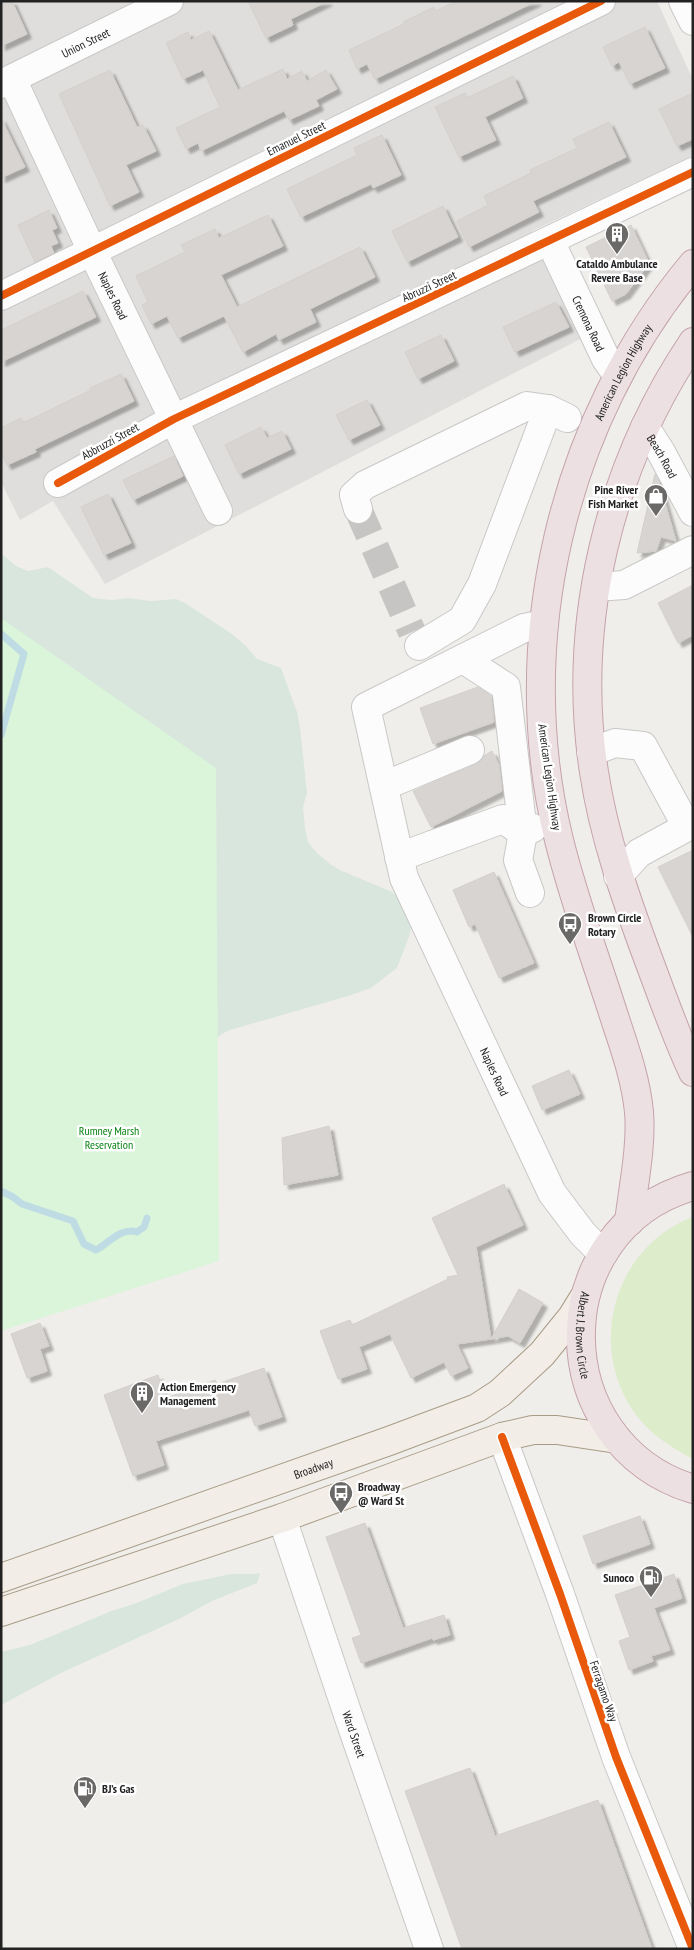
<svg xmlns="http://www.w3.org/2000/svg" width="694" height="1950" font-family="'PT Sans Narrow',sans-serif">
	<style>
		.residential { fill: #dfdedc }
		.grass { fill: #ddeccb }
		.wetland { fill: #d9e6de }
		.park { fill: #daf5da }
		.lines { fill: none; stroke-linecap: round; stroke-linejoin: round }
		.stream { stroke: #bfdbe3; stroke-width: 7 }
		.building { fill: #d7d4d2; stroke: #d3d0cc; filter: url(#shadow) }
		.minor-tunnel { stroke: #c7c5c3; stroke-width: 28; stroke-dasharray: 28 14; stroke-linecap: butt }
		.minor-casing { stroke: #c9c8c7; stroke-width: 30 }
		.major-casing { stroke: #a79c86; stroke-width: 30 }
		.highway-casing { stroke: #c5a2ac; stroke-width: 30 }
		.minor { stroke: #fdfcfc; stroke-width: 28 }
		.major { stroke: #f3ede7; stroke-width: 28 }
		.highway { stroke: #ece0e2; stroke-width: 28 }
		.cycleway-casing { stroke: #fff; stroke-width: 11 }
		.cycleway { stroke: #e8590c; stroke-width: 8 }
		.labels { text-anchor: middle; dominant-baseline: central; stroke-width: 5; stroke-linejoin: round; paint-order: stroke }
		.street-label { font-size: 12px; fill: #222; stroke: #fff }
		.poi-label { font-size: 12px; font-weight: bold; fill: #222; stroke: #fff; text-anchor: start }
		.park-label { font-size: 12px; fill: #0c8416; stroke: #fff }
	</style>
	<defs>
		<filter id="shadow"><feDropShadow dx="4.5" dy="4.5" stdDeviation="1" flood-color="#0004"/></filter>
	</defs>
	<rect width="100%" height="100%" fill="#f0eeeb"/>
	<polygon class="residential" points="1,1 657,1 693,80 693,156 532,231 586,336 105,584 53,501 20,520 1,482"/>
	<path class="grass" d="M693,1217v242c-22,-12 -44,-25 -59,-47 -41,-58 -26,-141 32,-181 9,-6 17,-11 27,-14z"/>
	<g class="wetland">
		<polygon points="1,553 16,566 28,571 48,567 93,598 112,600 128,598 151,601 176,599 185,603 232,634 246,646 257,659 281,668 297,712 300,727 307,793 303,807 305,828 308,842 317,853 330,864 340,870 390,891 408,904 412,924 409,937 397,968 371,988 348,996 227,1031 171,1067 1,1275"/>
		<polygon points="260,1573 257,1583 212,1601 181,1618 61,1673 1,1705 1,1652 30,1645 114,1610 134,1604 183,1584 231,1574 252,1574"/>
	</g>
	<polygon class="park" points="1,618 216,768 219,1261 1,1331"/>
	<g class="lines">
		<g class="stream">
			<polyline points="1,634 24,654 1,735"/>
			<path d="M1,1191l12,6 9,7 51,17 11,23 12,6c13,-7 25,-23 41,-18l7,-5 3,-9"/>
		</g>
	</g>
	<g class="building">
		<polygon points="1,1 12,1 27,34 1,46"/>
		<polygon points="248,1 328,1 291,19 293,25 266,38"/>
		<polygon points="456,1 537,1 375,79 367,64 357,69 349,50 404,24 403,22 434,7 436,11"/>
		<polygon points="645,27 665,68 630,84 619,62 612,66 603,47"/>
		<polygon points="209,31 238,90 283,69 287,79 302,71 307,81 326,70 337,89 316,100 319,106 289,120 284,111 201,151 198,143 186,149 176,128 220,107 203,70 183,79 166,43 188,32 191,40"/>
		<polygon points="110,70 137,127 143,125 156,151 126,165 139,192 110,206 59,94"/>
		<polygon points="513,76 523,98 485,117 496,140 459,157 435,107 465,93 467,98"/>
		<polygon points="693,93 693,139 677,146 659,109"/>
		<polygon points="1,118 25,167 1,178"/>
		<polygon points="609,122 626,157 533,201 539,212 469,247 457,221 488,205 484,196 531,173 530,170 577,148 573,139"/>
		<polygon points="382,135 401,175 373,188 371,184 301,217 287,189 357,155 354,148"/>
		<polygon points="443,206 458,237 407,262 392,231"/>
		<polygon points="49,210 57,228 52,230 58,243 51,246 54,253 35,262 18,225"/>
		<polygon points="268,215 283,246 221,275 237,307 360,247 375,277 310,309 316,322 279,340 276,334 243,352 224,316 178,338 167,316 151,324 142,305 148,302 136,276 185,252 181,245 215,229 219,238"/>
		<polygon points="631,225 649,263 626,294 612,301 586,247"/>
		<polygon points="83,291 96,317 1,362 1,330"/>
		<polygon points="556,302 569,327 515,352 503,327"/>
		<polygon points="441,335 454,361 418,379 405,352"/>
		<polygon points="121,374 134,401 35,449 36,452 7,465 1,453 1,428 21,418 23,423 91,390 90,388"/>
		<polygon points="367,400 380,425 349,440 336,415"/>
		<polygon points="261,427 267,438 282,431 291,449 239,474 225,445"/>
		<polygon points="174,456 183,476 133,500 123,480"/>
		<polygon points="655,474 659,482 676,541 661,537 656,551 637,553"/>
		<polygon points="108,494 131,543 104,555 81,507"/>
		<polygon points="693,585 693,635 678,643 658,603"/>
		<polygon points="478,687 491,696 494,722 433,744 420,708"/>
		<polygon points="492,751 499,765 502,791 431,827 413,791 476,764 484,756"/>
		<polygon points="693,850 693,937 658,867"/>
		<polygon points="494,872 534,963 499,978 475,924 469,927 453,890"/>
		<polygon points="569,1070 580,1094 542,1110 532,1086"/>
		<polygon points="329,1126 338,1175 284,1185 282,1138"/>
		<polygon points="504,1184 523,1225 476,1247 491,1339 457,1344 468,1368 451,1376 444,1362 411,1378 390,1334 359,1347 367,1369 338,1379 320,1331 350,1320 352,1325 448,1279 447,1277 458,1275 432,1218"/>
		<polygon points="519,1289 543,1303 520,1343 508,1336 491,1339"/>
		<polygon points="40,1323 49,1346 40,1349 47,1371 27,1378 11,1334"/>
		<polygon points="264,1368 282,1417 255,1426 249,1410 156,1441 164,1465 133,1476 104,1395 158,1375 166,1398 215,1380 217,1384"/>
		<polygon points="640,1516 650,1544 593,1564 583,1536"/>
		<polygon points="365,1523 403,1628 444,1615 450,1635 433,1640 432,1638 361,1663 352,1638 361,1635 326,1537"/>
		<polygon points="674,1574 682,1598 654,1608 670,1650 651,1656 653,1661 629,1670 619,1641 630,1637 615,1595"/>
		<polygon points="470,1768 495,1836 598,1800 652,1949 462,1949 405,1791"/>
	</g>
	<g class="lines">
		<polyline class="minor-tunnel" points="358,509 412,632"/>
		<g class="minor-casing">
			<g id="minor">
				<polyline points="683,1 693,21"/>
				<path id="s1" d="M12,79l80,172 126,260"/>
				<path id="s2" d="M1,84l168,-83"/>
				<path id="s3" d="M550,241l56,118 12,17"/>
				<polyline points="1,296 601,1"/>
				<path id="s4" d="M645,427l16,25 32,60"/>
				<polyline points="58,483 174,419 693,172"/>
				<polyline points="358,509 354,495 365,485 527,406 548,409 567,418"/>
				<polyline points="596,587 624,585 693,550"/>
				<path id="s5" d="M544,624l-20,4 -158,79 38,171 148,315 31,41 20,20"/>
				<polyline points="419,646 462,620 482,584 548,409"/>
				<polyline points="463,659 506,687 523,833 518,860 530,893"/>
				<polyline points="591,752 615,743 643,746 687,827 639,853 618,876"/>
				<polyline points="384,786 470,750"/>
				<polyline points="399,857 503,819 523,833 533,828"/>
				<polyline points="502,1437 560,1594 616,1757 693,1949"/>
				<path id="s6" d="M282,1518l66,197 81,234"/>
			</g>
		</g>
		<g class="major-casing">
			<g id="major">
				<path id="s7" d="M1,1578l388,-137 88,-33 23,-15 42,-39 30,-37 13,-21"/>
				<polyline points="1,1612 282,1518 502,1437 533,1430 557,1430 617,1439"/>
			</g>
		</g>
		<g class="highway-casing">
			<g id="highway">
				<path d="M693,342c-84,125 -122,281 -99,430 10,66 32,127 55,189 14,37 27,75 44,111"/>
				<path id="s8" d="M693,1186c-151,44 -148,257 0,303"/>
				<path id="s9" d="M629,1222c4,-34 13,-77 10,-110 -3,-32 -14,-63 -24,-93 -19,-60 -41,-118 -56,-179 -49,-198 3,-419 134,-576"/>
			</g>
		</g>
		<use href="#minor" class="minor"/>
		<use href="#major" class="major"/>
		<use href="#highway" class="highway"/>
		<g class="cycleway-casing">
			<g id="cycleway">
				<polyline points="1,296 601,1"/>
				<polyline points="58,483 174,419 693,172"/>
				<polyline points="502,1437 560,1594 616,1757 693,1949"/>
			</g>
		</g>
		<use href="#cycleway" class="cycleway"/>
	</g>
	<defs>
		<g id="building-pin" transform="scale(1.25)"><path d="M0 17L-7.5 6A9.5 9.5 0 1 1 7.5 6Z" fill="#6a6968" stroke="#fff"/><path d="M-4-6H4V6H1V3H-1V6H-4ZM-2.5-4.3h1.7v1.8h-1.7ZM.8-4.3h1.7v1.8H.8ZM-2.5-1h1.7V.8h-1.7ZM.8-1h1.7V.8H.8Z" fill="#fff"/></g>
		<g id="shop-pin" transform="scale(1.25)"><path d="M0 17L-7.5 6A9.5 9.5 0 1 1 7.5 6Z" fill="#6a6968" stroke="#fff"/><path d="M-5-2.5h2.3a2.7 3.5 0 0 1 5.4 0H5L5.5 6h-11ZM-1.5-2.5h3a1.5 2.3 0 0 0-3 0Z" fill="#fff"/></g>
		<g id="bus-pin" transform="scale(1.25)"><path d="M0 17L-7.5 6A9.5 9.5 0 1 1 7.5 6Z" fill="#6a6968" stroke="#fff"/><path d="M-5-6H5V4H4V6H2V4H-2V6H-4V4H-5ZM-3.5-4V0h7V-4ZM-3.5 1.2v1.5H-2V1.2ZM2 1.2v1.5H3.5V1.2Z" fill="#fff"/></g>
		<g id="fuel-pin" transform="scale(1.25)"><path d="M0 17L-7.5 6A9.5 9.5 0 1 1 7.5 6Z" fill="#6a6968" stroke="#fff"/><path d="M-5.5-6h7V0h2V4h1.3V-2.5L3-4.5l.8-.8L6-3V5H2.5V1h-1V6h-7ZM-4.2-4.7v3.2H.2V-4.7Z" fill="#fff"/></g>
	</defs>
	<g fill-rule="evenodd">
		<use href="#building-pin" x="617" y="234"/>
		<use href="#shop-pin" x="656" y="496"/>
		<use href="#bus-pin" x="570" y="924"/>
		<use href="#building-pin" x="142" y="1393"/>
		<use href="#bus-pin" x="341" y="1493"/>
		<use href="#fuel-pin" x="651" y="1577"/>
		<use href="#fuel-pin" x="85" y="1788"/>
	</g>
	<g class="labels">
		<g class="street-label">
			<text stroke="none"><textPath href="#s2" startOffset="94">Union Street</textPath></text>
			<text transform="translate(296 138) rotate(-26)">Emanuel Street</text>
			<text transform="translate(429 286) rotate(-25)">Abruzzi Street</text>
			<text stroke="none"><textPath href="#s1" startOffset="239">Naples Road</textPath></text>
			<text stroke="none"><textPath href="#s3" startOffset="91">Cremona Road</textPath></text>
			<text stroke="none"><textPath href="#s9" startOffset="878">American Legion Highway</textPath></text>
			<text transform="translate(110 441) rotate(-29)">Abbruzzi Street</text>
			<text stroke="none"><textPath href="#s4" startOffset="34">Beach Road</textPath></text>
			<text transform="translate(550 777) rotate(82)">American Legion Highway</text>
			<text stroke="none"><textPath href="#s5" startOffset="586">Naples Road</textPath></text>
			<text stroke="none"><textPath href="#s8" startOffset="201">Albert J. Brown Circle</textPath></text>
			<text stroke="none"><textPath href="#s7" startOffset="331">Broadway</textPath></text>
			<text transform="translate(604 1691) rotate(71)">Ferragamo Way</text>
			<text stroke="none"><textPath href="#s6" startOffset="228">Ward Street</textPath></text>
		</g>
		<g class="poi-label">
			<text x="617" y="263" text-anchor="middle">Cataldo Ambulance<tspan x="617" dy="14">Revere Base</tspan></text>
			<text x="638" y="489" text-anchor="end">Pine River<tspan x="638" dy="14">Fish Market</tspan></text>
			<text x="588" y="917">Brown Circle<tspan x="588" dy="14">Rotary</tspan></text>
			<text x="160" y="1386">Action Emergency<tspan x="160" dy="14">Management</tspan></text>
			<text x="358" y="1486">Broadway<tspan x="358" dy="14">@ Ward St</tspan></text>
			<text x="634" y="1577" text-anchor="end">Sunoco</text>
			<text x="102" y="1788">BJ’s Gas</text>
		</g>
		<g class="park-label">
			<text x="109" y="1130">Rumney Marsh<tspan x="109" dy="14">Reservation</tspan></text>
		</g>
	</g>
	<rect width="694" height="1950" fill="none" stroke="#222222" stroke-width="5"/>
</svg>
